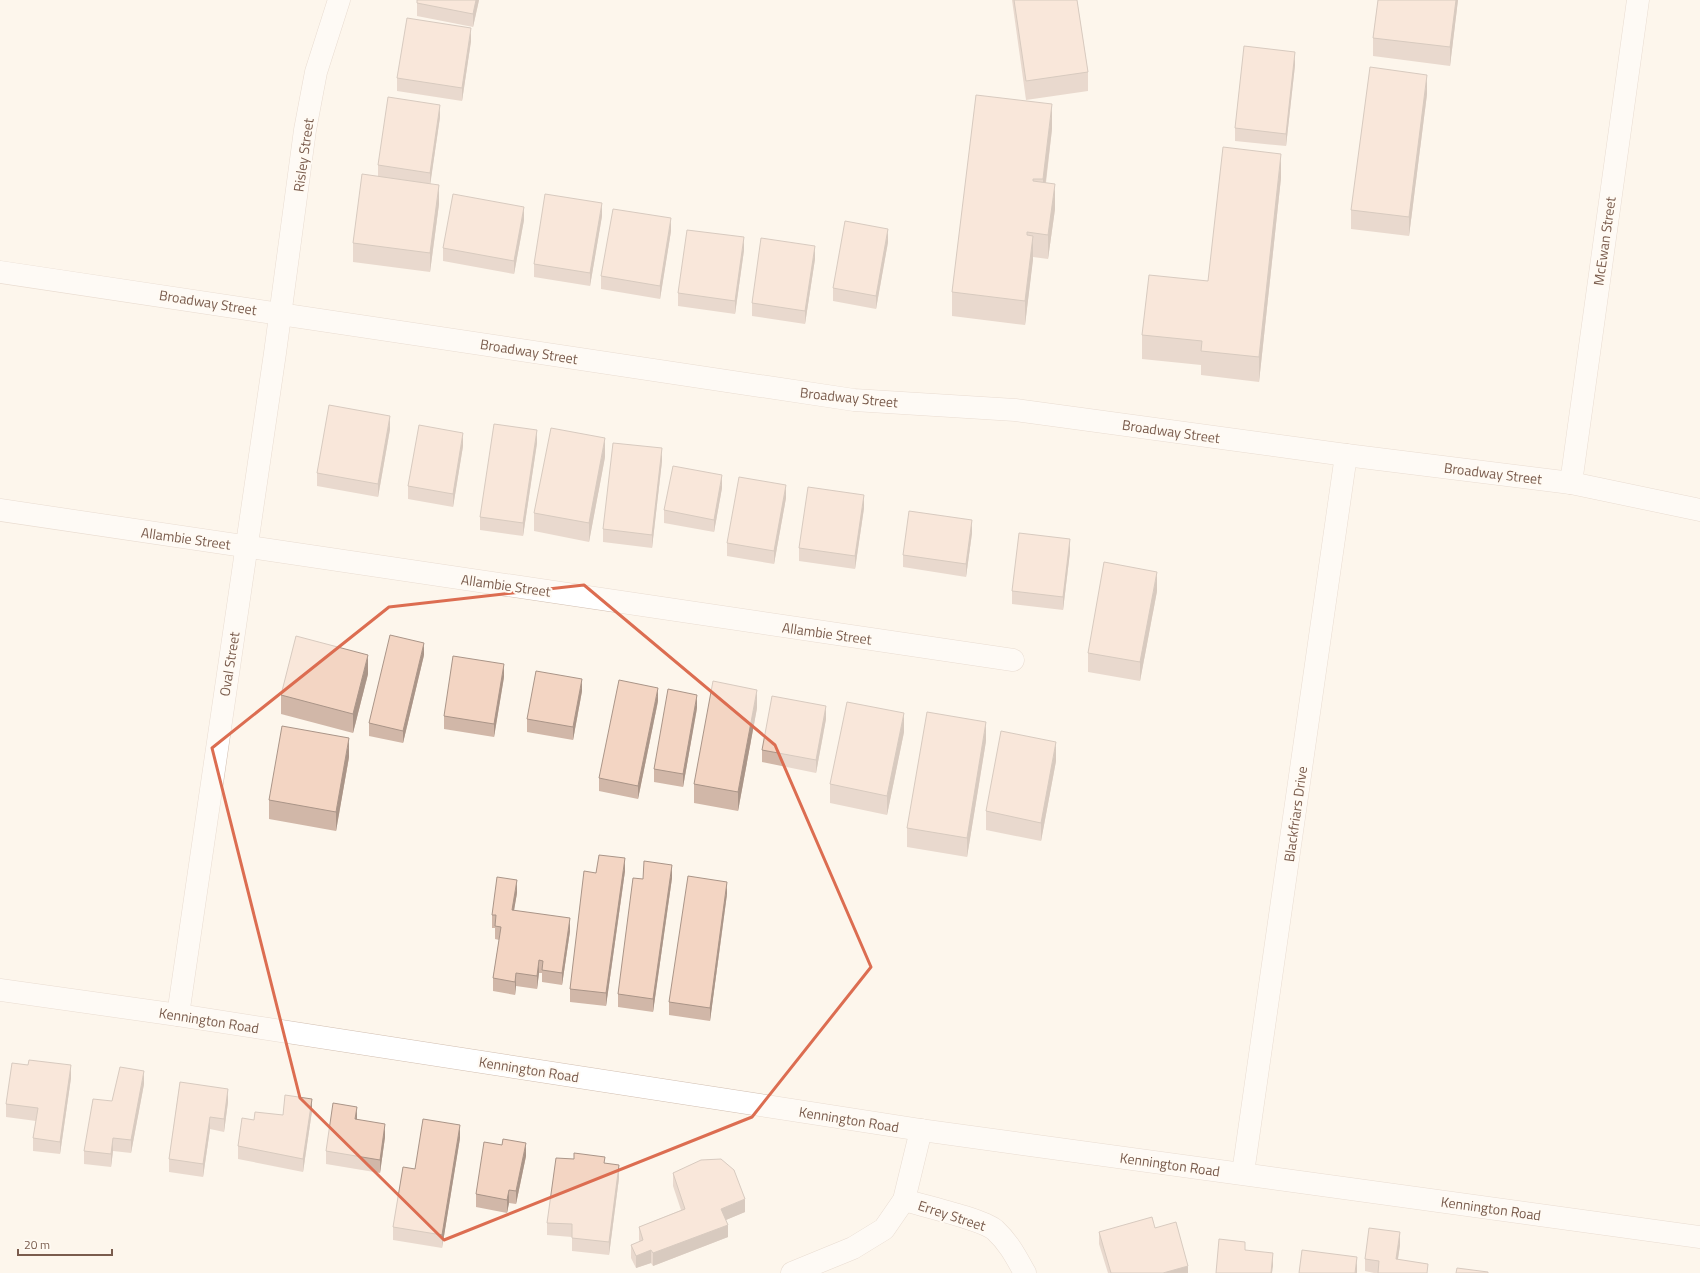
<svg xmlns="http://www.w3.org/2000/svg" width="1700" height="1273" font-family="'Titillium Web',sans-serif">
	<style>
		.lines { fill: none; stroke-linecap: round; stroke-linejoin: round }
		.minor-casing { stroke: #d1beb0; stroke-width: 23 }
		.minor { stroke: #fff; stroke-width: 22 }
		.wall { fill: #d1b7a8 }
		.shaded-wall { fill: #aa9588 }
		.building { fill: #f3d5c3; stroke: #aa9588 }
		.marked { fill: none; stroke: #dc6d51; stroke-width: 3; stroke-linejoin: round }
		.labels { text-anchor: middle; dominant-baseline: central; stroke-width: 4; stroke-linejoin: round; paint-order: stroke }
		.street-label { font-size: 14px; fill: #7a5c4d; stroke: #fffaf3 }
	</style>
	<rect width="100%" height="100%" fill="#fdf6ec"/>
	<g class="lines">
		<g class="minor-casing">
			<g id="minor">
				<polyline points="0,272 854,400 1015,410 1346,455 1571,483 1700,510"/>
				<polyline points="1571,483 1638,0"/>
				<polyline points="0,510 1013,660"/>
				<polyline points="0,990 178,1015 921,1130 1700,1237"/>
				<polyline points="178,1015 275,353 305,130 316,72 339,0"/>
				<polyline points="1243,1173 1346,455"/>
				<path d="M904,1200c20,6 78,19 91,30 14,13 21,27 30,43"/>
				<polyline points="792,1273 853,1248 884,1229 904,1200 921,1130"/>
			</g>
		</g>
		<use href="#minor" class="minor"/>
	</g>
	<g class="wall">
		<polygon points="479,0 473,27 417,16 417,3"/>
		<polygon points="1012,0 1077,0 1088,72 1088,91 1026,100"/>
		<polygon points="1378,0 1458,0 1450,66 1373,56 1373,38"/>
		<polygon points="471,41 462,101 397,91 397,78"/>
		<polygon points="1295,65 1286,146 1235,141 1235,128"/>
		<polygon points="1427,94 1409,236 1351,229 1351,210"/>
		<polygon points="440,117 430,184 439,204 430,272 353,262 353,243 378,176 378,165"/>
		<polygon points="1052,129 1046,183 1055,209 1048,259 1033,257 1025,325 952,316 952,292"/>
		<polygon points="1281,178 1259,382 1201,375 1201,365 1142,359 1142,335 1208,281"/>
		<polygon points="602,216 590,286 534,277 534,264"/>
		<polygon points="524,220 514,274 443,261 443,248"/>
		<polygon points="671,231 660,299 601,289 601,276"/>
		<polygon points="888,242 876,309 833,301 833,288"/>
		<polygon points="744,250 735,314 678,306 678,293"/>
		<polygon points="815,259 805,324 752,316 752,303"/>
		<polygon points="390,429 378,497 317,486 317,473"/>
		<polygon points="537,443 523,536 480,530 480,517"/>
		<polygon points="463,446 453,507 408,499 408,486"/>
		<polygon points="605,457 589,542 534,531 534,513"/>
		<polygon points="662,461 652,548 603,542 603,529"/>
		<polygon points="722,488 714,532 664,523 664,510"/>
		<polygon points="786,498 774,564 727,556 727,543"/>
		<polygon points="864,508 855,569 799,561 799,548"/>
		<polygon points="972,533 966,577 903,567 903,555"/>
		<polygon points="1070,552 1063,610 1012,604 1012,591"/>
		<polygon points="1157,591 1140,681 1088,672 1088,653"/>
		<polygon points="424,655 403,743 369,736 369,723"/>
		<polygon points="368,674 353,733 281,714 281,695"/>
		<polygon points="504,677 494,737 444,729 444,716"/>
		<polygon points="582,691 573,740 527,732 527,719"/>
		<polygon points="658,701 638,799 599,791 599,778"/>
		<polygon points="697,708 683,787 654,782 654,769"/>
		<polygon points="757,708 738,811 694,803 694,784"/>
		<polygon points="826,719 816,773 762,762 762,750"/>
		<polygon points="904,732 887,815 830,803 830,784"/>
		<polygon points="986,741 967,857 907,847 907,828"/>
		<polygon points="349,757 336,831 269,819 269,800"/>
		<polygon points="1056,761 1041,841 986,830 986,811"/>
		<polygon points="625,871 606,1006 570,1002 570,989 596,873"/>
		<polygon points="672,878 653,1012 618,1007 618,994 643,879"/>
		<polygon points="517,893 514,910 570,931 562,985 542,982 542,973 539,973 537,989 516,986 515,995 493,991 493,978 499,940 495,939 495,928 492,928 492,915"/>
		<polygon points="727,894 710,1021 669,1015 669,1002"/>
		<polygon points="28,1065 71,1078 60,1154 33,1151 33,1138 36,1121 6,1117 6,1104"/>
		<polygon points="180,1082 228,1102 224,1132 210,1129 203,1177 169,1172 169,1159"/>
		<polygon points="144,1084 131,1153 113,1151 111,1167 84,1164 84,1151"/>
		<polygon points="312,1111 303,1172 238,1159 238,1146 254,1120"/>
		<polygon points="357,1119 385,1137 380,1173 326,1164 326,1151"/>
		<polygon points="460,1138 442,1248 393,1240 393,1227 415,1169"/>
		<polygon points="526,1156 516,1204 509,1203 507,1213 476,1207 476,1194"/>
		<polygon points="605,1163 619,1178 609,1255 572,1251 572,1237 547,1235 547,1223"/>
		<polygon points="673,1173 745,1212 726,1220 728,1237 653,1266 651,1263 636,1268 631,1258 631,1245 640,1242 639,1240 639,1227 681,1210 673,1186"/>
		<polygon points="1155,1228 1188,1273 1108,1273 1099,1244 1099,1232"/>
		<polygon points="1400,1245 1398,1259 1428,1273 1374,1273 1365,1271 1365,1259"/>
	</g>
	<g class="shaded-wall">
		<polygon points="476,0 479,0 473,27 473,14"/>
		<polygon points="1456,0 1458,0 1450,66 1450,47"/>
		<polygon points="471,28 471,41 462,101 462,88"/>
		<polygon points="1295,52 1295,65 1286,146 1286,134"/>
		<polygon points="1427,75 1427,94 1409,236 1409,217"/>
		<polygon points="1052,104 1052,129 1043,204 1043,179"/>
		<polygon points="440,105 440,117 430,186 430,173"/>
		<polygon points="1281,154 1281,178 1259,382 1259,357"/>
		<polygon points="1055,184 1055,209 1048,259 1048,235"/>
		<polygon points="439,185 439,204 430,272 430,253"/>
		<polygon points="602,203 602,216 590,286 590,273"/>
		<polygon points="524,207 524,220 514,274 514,261"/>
		<polygon points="671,218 671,231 660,299 660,286"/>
		<polygon points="888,229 888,242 876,309 876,296"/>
		<polygon points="1033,236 1033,260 1025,325 1025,301"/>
		<polygon points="744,237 744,250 735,314 735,301"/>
		<polygon points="815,246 815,259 805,324 805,311"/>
		<polygon points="390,416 390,429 378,497 378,484"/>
		<polygon points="537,430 537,443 523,536 523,523"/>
		<polygon points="463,433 463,446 453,507 453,494"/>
		<polygon points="605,438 605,457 589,542 589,523"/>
		<polygon points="662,448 662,461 652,548 652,535"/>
		<polygon points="722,475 722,488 714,532 714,520"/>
		<polygon points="786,485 786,498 774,564 774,551"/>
		<polygon points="864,495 864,508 855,569 855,556"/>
		<polygon points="972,520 972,533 966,577 966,564"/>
		<polygon points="1070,539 1070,552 1063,610 1063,597"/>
		<polygon points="1157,572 1157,591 1140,681 1140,662"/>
		<polygon points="424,643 424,655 403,743 403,731"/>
		<polygon points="368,655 368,674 353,733 353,714"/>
		<polygon points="504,664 504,677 494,737 494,724"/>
		<polygon points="582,679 582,691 573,740 573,727"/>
		<polygon points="658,688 658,701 638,799 638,786"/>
		<polygon points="757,690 757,708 738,811 738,792"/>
		<polygon points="697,695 697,708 683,787 683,774"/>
		<polygon points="826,706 826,719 816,773 816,760"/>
		<polygon points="904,713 904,732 887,815 887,796"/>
		<polygon points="986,722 986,741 967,857 967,838"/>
		<polygon points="349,738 349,757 336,831 336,812"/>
		<polygon points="1056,742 1056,761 1041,841 1041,823"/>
		<polygon points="625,858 625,871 606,1006 606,993"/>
		<polygon points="672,865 672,878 653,1012 653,999"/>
		<polygon points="517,880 517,893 512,922 512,910"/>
		<polygon points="727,882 727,894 710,1021 710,1008"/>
		<polygon points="570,918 570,931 562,985 562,973"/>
		<polygon points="539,960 539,973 537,989 537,976"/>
		<polygon points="516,973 516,986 515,995 515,982"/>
		<polygon points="71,1065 71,1078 60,1154 60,1142"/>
		<polygon points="144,1071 144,1084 131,1153 131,1140"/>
		<polygon points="228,1089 228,1102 224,1132 224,1119"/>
		<polygon points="312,1099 312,1111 303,1172 303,1159"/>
		<polygon points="357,1107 357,1120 355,1119"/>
		<polygon points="210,1117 210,1129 203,1177 203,1164"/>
		<polygon points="385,1124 385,1137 380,1173 380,1160"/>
		<polygon points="460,1125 460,1138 442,1248 442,1235"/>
		<polygon points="113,1138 113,1151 111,1167 111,1154"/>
		<polygon points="526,1143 526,1156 516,1204 516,1191"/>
		<polygon points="619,1165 619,1178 609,1255 609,1242"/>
		<polygon points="509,1190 509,1203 507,1213 507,1200"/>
		<polygon points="745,1199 745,1212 721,1222 721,1209"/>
		<polygon points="728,1225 728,1237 653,1266 653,1253"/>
		<polygon points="1400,1232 1400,1245 1396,1271 1396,1259"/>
		<polygon points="651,1250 651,1263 636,1268 636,1256"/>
		<polygon points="1273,1253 1273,1266 1272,1273 1271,1273"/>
		<polygon points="1357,1257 1357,1273 1355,1273"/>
		<polygon points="1188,1266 1188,1273 1163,1273"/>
	</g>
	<g class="building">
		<polygon points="417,0 476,0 473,14 417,3"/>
		<polygon points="1014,0 1077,0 1088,72 1026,81"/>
		<polygon points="1378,0 1456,0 1450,47 1373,38"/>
		<polygon points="407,18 471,28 462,88 397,78"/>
		<polygon points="1244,46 1295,52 1286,134 1235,128"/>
		<polygon points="1370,67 1427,75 1409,217 1351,210"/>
		<polygon points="976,95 1052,104 1043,179 1033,179 1033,181 1055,184 1048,235 1027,232 1027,235 1033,236 1025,301 952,292"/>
		<polygon points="388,97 440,105 430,173 378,165"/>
		<polygon points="1223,147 1281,154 1259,357 1201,351 1202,341 1142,335 1149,275 1208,281"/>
		<polygon points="362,174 439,185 430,253 353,243"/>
		<polygon points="453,194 524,207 514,261 443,248"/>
		<polygon points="545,194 602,203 590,273 534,264"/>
		<polygon points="613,209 671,218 660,286 601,276"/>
		<polygon points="845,221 888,229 876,296 833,288"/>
		<polygon points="687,230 744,237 735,301 678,293"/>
		<polygon points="761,238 815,246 805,311 752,303"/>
		<polygon points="329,405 390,416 378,484 317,473"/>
		<polygon points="494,424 537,430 523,523 480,517"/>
		<polygon points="419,425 463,433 453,494 408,486"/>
		<polygon points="551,428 605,438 589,523 534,513"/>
		<polygon points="613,443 662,448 652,535 603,529"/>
		<polygon points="673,466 722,475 714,520 664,510"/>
		<polygon points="739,477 786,485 774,551 727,543"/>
		<polygon points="808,487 864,495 855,556 799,548"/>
		<polygon points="909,511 972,520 966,564 903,555"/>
		<polygon points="1019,533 1070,539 1063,597 1012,591"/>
		<polygon points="1104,562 1157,572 1140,662 1088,653"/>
		<polygon points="390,635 424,643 403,731 369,723"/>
		<polygon points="296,636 368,655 353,714 281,695"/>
		<polygon points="453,656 504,664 494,724 444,716"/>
		<polygon points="536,671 582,679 573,727 527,719"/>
		<polygon points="619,680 658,688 638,786 599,778"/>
		<polygon points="713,681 757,690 738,792 694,784"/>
		<polygon points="668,689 697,695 683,774 654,769"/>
		<polygon points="772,696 826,706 816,760 762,750"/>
		<polygon points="847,702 904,713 887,796 830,784"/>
		<polygon points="927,712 986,722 967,838 907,828"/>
		<polygon points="282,726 349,738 336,812 269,800"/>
		<polygon points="1001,731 1056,742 1041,823 986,811"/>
		<polygon points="599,855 625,858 606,993 570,989 584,871 596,873"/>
		<polygon points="644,861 672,865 653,999 618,994 633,878 643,879"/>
		<polygon points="688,876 727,882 710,1008 669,1002"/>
		<polygon points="497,877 517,880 512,910 570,918 562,973 542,970 543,961 539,960 537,976 516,973 515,982 493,978 501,927 495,926 496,915 492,915"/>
		<polygon points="29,1060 71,1065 60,1142 33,1138 38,1108 6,1104 12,1063 28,1065"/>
		<polygon points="120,1067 144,1071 131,1140 113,1138 111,1154 84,1151 93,1099 112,1101"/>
		<polygon points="180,1082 228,1089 224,1119 210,1117 203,1164 169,1159"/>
		<polygon points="285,1095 312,1099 303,1159 238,1146 242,1118 254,1120 255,1112 283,1115"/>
		<polygon points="333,1103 357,1107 355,1119 385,1124 380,1160 326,1151"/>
		<polygon points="423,1119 460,1125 442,1235 393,1227 403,1167 415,1169"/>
		<polygon points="503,1139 526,1143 516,1191 509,1190 507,1200 476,1194 484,1142 502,1145"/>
		<polygon points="574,1153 605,1157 604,1163 619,1165 609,1242 572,1238 572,1224 547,1223 556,1158 574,1159"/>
		<polygon points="721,1159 734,1170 745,1199 721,1209 728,1225 653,1253 651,1250 636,1256 631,1245 643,1240 639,1227 685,1209 673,1173 701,1160"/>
		<polygon points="1152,1217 1155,1228 1176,1222 1188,1266 1163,1273 1111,1273 1099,1232"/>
		<polygon points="1369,1228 1400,1232 1396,1259 1428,1264 1427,1273 1378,1273 1379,1261 1365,1259"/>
		<polygon points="1219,1239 1245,1242 1245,1250 1273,1253 1271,1273 1216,1273"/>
		<polygon points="1302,1250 1357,1257 1355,1273 1299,1273"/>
		<polygon points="1457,1268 1488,1272 1488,1273 1456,1273"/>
	</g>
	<path d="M0 0H1700V1273H0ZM584,585l191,160 96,222 -119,150 -308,123 -144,-142 -88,-350 177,-141z" fill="#fdf6ec" fill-opacity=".55" fill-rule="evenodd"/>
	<path class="marked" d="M584,585l191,160 96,222 -119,150 -308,123 -144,-142 -88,-350 177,-141z"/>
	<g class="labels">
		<g class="street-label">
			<text transform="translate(303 155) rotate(-82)">Risley Street</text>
			<text transform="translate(1604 241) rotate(-82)">McEwan Street</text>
			<text transform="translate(208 302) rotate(9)">Broadway Street</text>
			<text transform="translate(529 351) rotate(9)">Broadway Street</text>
			<text transform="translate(849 397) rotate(6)">Broadway Street</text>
			<text transform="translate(1171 431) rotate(8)">Broadway Street</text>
			<text transform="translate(1493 473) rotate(7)">Broadway Street</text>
			<text transform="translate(186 538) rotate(8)">Allambie Street</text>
			<text transform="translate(506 585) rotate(8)">Allambie Street</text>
			<text transform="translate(827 633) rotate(8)">Allambie Street</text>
			<text transform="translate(229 664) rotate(-81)">Oval Street</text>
			<text transform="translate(1295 814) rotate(-82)">Blackfriars Drive</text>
			<text transform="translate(209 1020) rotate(9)">Kennington Road</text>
			<text transform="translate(529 1069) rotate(9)">Kennington Road</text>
			<text transform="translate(849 1119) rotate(9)">Kennington Road</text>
			<text transform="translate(1170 1164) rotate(8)">Kennington Road</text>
			<text transform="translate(1491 1208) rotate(8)">Kennington Road</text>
			<text transform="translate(952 1215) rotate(18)">Errey Street</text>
		</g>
	</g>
	<path d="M18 1249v6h94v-6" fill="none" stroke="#7a5c4d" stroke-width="2"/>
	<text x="24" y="1249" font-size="12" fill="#7a5c4d" stroke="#fffaf3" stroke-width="3" paint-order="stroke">20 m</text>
</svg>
